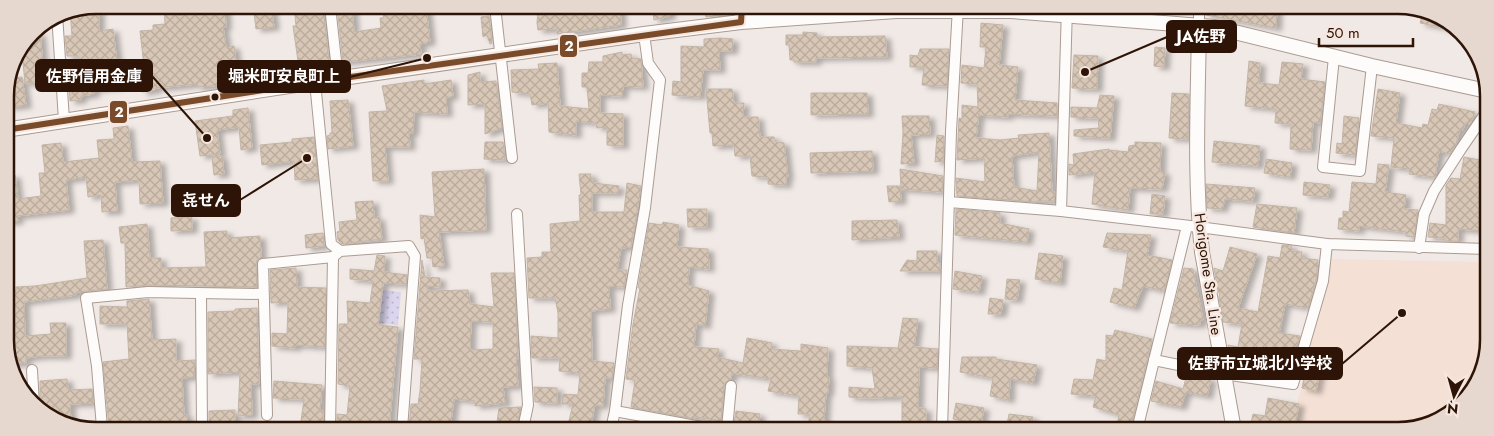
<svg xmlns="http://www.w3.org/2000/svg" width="1494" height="436" font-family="Jost,'Noto Sans JP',sans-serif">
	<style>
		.built { fill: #f5e0d5 }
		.grass { fill: url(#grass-dots) }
		.building { fill: url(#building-cross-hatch); stroke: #c2b5a7; fill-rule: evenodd; filter: url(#shadow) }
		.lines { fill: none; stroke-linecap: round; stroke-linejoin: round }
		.minor-casing { stroke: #ab9b92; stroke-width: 12 }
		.tertiary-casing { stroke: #ab9b92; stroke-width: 15 }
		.secondary-casing { stroke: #ab9b92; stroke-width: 16 }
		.minor { stroke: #fdfcfb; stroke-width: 10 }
		.tertiary { stroke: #fdfcfb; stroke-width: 12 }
		.secondary { stroke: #fdfcfb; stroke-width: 14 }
		.bus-1-casing { stroke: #f6e8e0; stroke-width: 10 }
		.bus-1 { stroke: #7a4b2a; stroke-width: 6 }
		.bus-dot { fill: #2e1406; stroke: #f6e8e0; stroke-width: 2 }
		.labels { text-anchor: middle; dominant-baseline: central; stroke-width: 5; stroke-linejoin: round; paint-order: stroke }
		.street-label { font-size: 15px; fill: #2e1406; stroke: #f6e8e0 }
		.rim { fill: none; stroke: #2e1406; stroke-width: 2.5 }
		.leader { fill: none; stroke: #2e1406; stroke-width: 2 }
		.callout-dot { fill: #2e1406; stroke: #f6e8e0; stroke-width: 2 }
		.callout { fill: #2e1406; stroke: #2e1406; stroke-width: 2 }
		.callout-label { font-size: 16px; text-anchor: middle; font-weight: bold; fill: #fff }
		.line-badge { stroke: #f6e8e0; stroke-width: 2 }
		.badge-label { font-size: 14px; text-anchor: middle; font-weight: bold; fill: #fff }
	</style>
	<defs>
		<pattern id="grass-dots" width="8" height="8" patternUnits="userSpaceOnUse" patternTransform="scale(1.25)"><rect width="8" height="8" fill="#dcd5ee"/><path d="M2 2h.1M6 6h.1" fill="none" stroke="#bdb6cb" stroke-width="1.8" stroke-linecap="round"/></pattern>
		<pattern id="building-cross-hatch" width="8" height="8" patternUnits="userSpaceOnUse" patternTransform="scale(1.25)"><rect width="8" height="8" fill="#d8c7b6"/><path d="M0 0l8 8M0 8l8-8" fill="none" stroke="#baaa9b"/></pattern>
		<filter id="shadow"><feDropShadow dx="5.5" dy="3" stdDeviation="2.5" flood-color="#0004"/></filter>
	</defs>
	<rect width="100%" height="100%" fill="#f1e9e5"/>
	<polygon class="built" points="1331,259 1486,262 1486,364 1458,409 1404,431 1291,431"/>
	<polygon class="grass" points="383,290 401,292 398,325 370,322 370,309 380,310"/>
	<g class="building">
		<polygon points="164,5 179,5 179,15 215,12 215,9 225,8 226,27 223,27 226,47 234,46 237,69 220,71 221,85 198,87 197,84 155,88 155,90 142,92 141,76 145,75 140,31 153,30 153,25 165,24"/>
		<polygon points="253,5 271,5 274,27 256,29"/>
		<polygon points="294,5 323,6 330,71 300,75 293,26 296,26"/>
		<polygon points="337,6 352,6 354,32 381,28 380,18 383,18 385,6 426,6 430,42 420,44 421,54 343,62"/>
		<polygon points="560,6 620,6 621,25 557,34 557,29 538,30 537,23 538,9"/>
		<polygon points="652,6 670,6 670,16 654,20"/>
		<polygon points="705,6 731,6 731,14 706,17"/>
		<polygon points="87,7 87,11 99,10 99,31 113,29 120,86 94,89 94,94 81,96 81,100 70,101 69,83 83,82 78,56 67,56 65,36 72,36 70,10"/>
		<polygon points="1206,8 1277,8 1276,28 1206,15"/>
		<polygon points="1424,9 1457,28 1456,30 1420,23"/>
		<polygon points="489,16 492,43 490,44 487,35 483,37 481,17"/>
		<path d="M981,23l22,2 -4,40 19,2 -3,33 42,3v13l-49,-2v3l-29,-2v-2l-3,25 24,2 19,-2 -1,-3 31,-2 3,59h3l-1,9h-18v1l-79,-6 -1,-18 29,4 -1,-24 -27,2 2,-42 3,1v-14l16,2 -1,-23 -16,-1 1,-18 22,3 2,-21h-6zM1039,152l-2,39 -23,-4 -2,-31z"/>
		<polygon points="803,32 817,33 817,37 885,36 887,57 816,58 816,62 794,62 794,60 790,60 789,45 786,45 786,35 803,35"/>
		<polygon points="40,33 43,65 47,64 49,80 25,83 22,53 30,34"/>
		<polygon points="720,38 733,39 732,51 719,51 720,70 703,70 700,97 672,95 673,81 681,82 681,46 704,47 704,39"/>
		<polygon points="1155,47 1165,48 1164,67 1154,66"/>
		<polygon points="920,49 949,49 947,86 922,85 924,67 910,67 910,55 918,56"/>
		<polygon points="622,52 622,55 631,54 632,58 641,59 643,87 623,86 622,96 600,95 600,113 623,114 623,146 607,145 607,127 597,128 596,123 576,121 576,135 549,132 548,103 532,105 530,94 512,92 511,70 539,69 538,64 557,63 560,106 589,109 587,87 582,87 582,73 588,73 589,62 603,62 603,56"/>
		<polygon points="1074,55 1098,56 1097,89 1072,88"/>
		<polygon points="1249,61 1260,63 1259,83 1279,85 1282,62 1303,64 1301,79 1325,82 1320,123 1313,122 1311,150 1290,149 1291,124 1275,123 1276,109 1245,106"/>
		<polygon points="480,72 480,82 496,81 502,128 485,134 485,104 468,105 468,75"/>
		<polygon points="22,77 26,105 9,107 6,88 10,78"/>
		<polygon points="424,80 424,84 451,80 453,96 446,98 447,114 414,112 413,133 409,133 410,147 385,147 388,181 373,181 369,112 387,111 382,86"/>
		<polygon points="706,89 732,89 734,103 744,103 743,117 758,117 760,137 774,137 776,142 784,143 788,177 786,177 786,185 768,184 768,177 752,176 750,156 735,156 734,145 713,146 712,133 710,133"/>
		<polygon points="1378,89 1400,93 1396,123 1422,128 1423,124 1428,125 1432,109 1437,110 1439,104 1475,112 1470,124 1465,123 1463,130 1460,129 1456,144 1450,154 1439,151 1435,177 1409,174 1410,169 1391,167 1394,138 1371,136"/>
		<polygon points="811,93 867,93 868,114 811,115"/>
		<polygon points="1172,93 1189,94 1188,139 1169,138"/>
		<polygon points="1100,95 1114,96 1110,138 1074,136 1074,130 1099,128 1098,118 1071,117 1071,107 1097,108"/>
		<polygon points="348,100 353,146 328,149 327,136 330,135 330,133 332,133 330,101"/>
		<polygon points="248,108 252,148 241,150 239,127 217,130 220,154 200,156 195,121 233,116 233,110"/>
		<polygon points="902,116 929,116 930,134 911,135 914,163 901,164 903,133"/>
		<polygon points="1344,116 1359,118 1355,155 1336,153 1337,143 1342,144"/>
		<polygon points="128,126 132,162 160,161 163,203 140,204 139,180 115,182 117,211 102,212 101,195 88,197 86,177 66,180 69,210 17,216 18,221 6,222 6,176 15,175 18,199 41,196 39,173 45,173 42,145 61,143 63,162 99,158 97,140 114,139 113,128"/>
		<polygon points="937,135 944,136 943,161 935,162"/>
		<polygon points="314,137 318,179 295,180 294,161 262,165 260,145 292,142 292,139"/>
		<polygon points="1214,141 1260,146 1258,166 1212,162"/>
		<polygon points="485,142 503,142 505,160 484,159"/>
		<polygon points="1135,142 1161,143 1160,172 1165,173 1162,189 1130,188 1128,210 1092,204 1095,172 1069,175 1069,164 1074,165 1073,154 1109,149 1109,150 1128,152 1129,146 1135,145"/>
		<polygon points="872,151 873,171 811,173 810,153"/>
		<polygon points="222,156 224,174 214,175 212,157"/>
		<polygon points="1464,157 1480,160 1478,171 1487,172 1487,216 1485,216 1484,231 1458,229 1458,241 1445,241 1445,238 1428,237 1430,223 1446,225 1446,185 1451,178 1460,179"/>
		<polygon points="1266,159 1292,163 1290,177 1264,173"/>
		<polygon points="1378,164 1389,165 1385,192 1406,195 1404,209 1418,210 1414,237 1406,236 1406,232 1359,226 1359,231 1338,229 1339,218 1343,218 1343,211 1349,212 1352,182 1376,184"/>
		<polygon points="484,169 486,230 439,232 444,266 433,267 432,258 427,258 424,238 421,239 420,215 435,217 432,172"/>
		<polygon points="900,169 943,176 942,192 901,189"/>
		<polygon points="579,174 591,174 590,179 593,178 593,183 619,186 618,193 592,193 592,212 624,212 627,183 641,186 631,247 621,248 617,270 627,270 624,287 609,286 610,309 591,311 592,361 614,363 612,378 605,378 603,406 595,405 590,429 567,429 573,404 562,404 563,394 578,395 580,373 559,371 560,358 532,358 531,336 558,338 558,313 555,298 529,298 527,258 542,257 542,252 551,252 550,224 580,221 579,195 581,195"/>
		<polygon points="1304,182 1330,185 1328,197 1303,195"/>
		<polygon points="1206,184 1255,188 1253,201 1225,199 1222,209 1207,208"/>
		<polygon points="887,186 900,186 901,201 889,202"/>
		<polygon points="1152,194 1165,196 1163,214 1150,214"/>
		<polygon points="373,201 374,218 379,217 382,239 342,244 338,240 337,232 340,231 339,222 357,220 355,202"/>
		<polygon points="1257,204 1297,208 1294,233 1253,227"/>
		<polygon points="687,209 707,209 707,227 688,227"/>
		<polygon points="956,209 1000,213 1000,223 1029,229 1027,242 955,235"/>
		<polygon points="192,217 192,230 171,231 171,218"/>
		<polygon points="897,220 899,237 852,240 852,221"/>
		<polygon points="663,222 679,225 677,247 708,249 709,269 689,267 688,285 709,291 705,326 696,324 694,347 719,349 717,357 743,363 747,338 772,343 771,349 801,351 801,344 828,348 827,377 829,377 828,393 826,393 824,420 826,420 826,430 809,430 809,414 798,414 799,396 768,391 771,379 732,373 731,379 726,382 724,385 721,421 696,417 695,419 631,407 635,380 626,379 633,324 640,288 638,288 649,223 662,225"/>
		<polygon points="147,224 150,258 161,258 161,268 206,267 204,232 227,231 227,238 260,236 261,257 257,260 256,264 257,287 148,285 126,287 125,243 121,243 119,227"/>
		<polygon points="323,233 324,246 306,248 305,235"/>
		<polygon points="1107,233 1151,235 1147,255 1172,260 1164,291 1143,286 1134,308 1110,302 1114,288 1122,290 1128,251 1103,247"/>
		<polygon points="103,240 107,289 76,292 76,295 24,302 25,336 51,334 50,323 66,323 66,356 41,356 26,358 26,363 10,364 7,358 6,292 16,291 16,287 35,286 87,278 84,241"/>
		<polygon points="1282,245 1292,246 1291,251 1302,252 1301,258 1318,260 1316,280 1308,308 1285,304 1279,333 1300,336 1296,351 1285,349 1283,366 1259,362 1256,372 1232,368 1228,345 1238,347 1242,324 1223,322 1219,297 1220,293 1218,292 1214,268 1223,271 1230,247 1257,254 1238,308 1258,312 1268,256 1280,258"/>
		<polygon points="917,251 937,251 937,263 940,263 940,271 900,271 907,260 917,261"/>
		<polygon points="1039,253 1063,256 1060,283 1035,279"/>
		<polygon points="377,255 385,256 384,272 407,275 406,284 383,283 378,325 398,327 389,429 337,429 337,414 347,415 350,386 338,384 339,324 348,324 347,301 370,303 373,281 350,279 350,269 374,271"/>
		<path d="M422,260l3,17 15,1v9l-13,-1 1,5 40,-1 2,14 24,3 -3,-34h23l4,86h-2l2,27 -15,1 2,16 -30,3v-5l-21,-2 -4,29 -15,-2v3h-26l2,-25h7l2,-13 2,-32h-8zM471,321l22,1v27l-23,1z"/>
		<polygon points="296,268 297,287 326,288 325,347 296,345 295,348 272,346 272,333 287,334 288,302 271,303 270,270"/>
		<polygon points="1184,268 1193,269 1203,320 1200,320 1200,325 1170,323"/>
		<polygon points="955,271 982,276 979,292 953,289"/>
		<polygon points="1007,279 1020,280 1017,300 1005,299"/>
		<polygon points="990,298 1003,300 1001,314 988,314"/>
		<polygon points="149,299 152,340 176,339 176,361 195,360 194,377 182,378 184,415 187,415 188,428 109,428 103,362 129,359 127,324 100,324 100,306 127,307 127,301"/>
		<polygon points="257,308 259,384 251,384 252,415 238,416 240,372 208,374 208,312 235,311 235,309"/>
		<polygon points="903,318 918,319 914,347 938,349 937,368 919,367 918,408 926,409 926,425 902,425 902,397 866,398 849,397 849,387 875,389 872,368 847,366 847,346 898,348"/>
		<polygon points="1115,330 1152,339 1130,430 1116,430 1119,415 1093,407 1096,396 1071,394 1074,379 1093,380 1097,359 1106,361 1106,335 1113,336"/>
		<polygon points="962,357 996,357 996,359 1037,365 1033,383 1010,379 1009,400 990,396 993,378 960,372"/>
		<polygon points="1308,358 1322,361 1316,391 1302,388"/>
		<polygon points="1187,374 1211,379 1207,396 1186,392 1181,407 1151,401 1156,381 1183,389"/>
		<polygon points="67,379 68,390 92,389 93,403 70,404 71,423 64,423 40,408 40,381"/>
		<polygon points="274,381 322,385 320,411 323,411 323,429 300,428 304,399 273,398"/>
		<polygon points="534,387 557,388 557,403 535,402"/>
		<polygon points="1268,398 1299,404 1294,431 1269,431 1250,427 1253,414 1265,416"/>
		<polygon points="956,403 984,408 981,424 953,419"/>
		<polygon points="521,407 516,429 496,429 499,408"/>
		<polygon points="235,410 235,425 209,427 209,411"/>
		<polygon points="736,411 760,414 758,429 738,429 739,423 734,423"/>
		<polygon points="1009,414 1033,417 1031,430 1006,430"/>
	</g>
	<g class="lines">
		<g class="minor-casing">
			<g id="minor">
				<polyline points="330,6 338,79"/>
				<polyline points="495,6 512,158"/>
				<polyline points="57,14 64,120"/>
				<polyline points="1199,25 1199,8"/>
				<polyline points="1334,57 1323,167 1360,171 1372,66"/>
				<polyline points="315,82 331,244 340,251"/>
				<polyline points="949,202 1061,211 1199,227 1327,244 1487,249"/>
				<polyline points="1061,211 1067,7"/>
				<polyline points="517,214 528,405 523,429"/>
				<polyline points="1419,248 1424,214 1434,191 1461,149 1487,111"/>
				<polyline points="197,293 263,294"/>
				<polyline points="1154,360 1223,374 1293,384 1323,281 1327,244"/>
				<polyline points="32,370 34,405"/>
				<polyline points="615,411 712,429"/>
				<polyline points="267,415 263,264 333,257"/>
				<polyline points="102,428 97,366 86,298 148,292 197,293 201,295 202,428"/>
				<polyline points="330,429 333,257 340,251 409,246 415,256 402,429"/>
				<polyline points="611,429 615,411 628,305 645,208 660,80 648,63 644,34"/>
				<polyline points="727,429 731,386"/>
				<polyline points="942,430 951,131 958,7"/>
				<polyline points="1137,430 1187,226"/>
			</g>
		</g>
		<g class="tertiary-casing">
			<polyline id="tertiary" points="741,22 742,6"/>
		</g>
		<g class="secondary-casing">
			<g id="secondary">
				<path d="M1199,25c-1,76 -5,152 3,227l32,178"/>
				<polyline points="5,130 315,82 644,34 741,22 896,11 1011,11 1214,27 1372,66 1487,91"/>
			</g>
		</g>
		<use href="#minor" class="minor"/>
		<use href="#tertiary" class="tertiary"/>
		<use href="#secondary" class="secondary"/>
		<g class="bus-1-casing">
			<polyline id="bus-1" points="5,130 315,82 741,22 742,6"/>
		</g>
		<use href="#bus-1" class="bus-1"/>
	</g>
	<circle class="bus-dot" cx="215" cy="97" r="4.5"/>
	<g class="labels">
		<g class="street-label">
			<text transform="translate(1208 274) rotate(82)">Horigome Sta. Line</text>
		</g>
	</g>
	<path d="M0 0H1494V436H0ZM96 14H1398A82 82 0 0 1 1480 96V340A82 82 0 0 1 1398 422H96A82 82 0 0 1 14 340V96A82 82 0 0 1 96 14Z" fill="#e6d7cf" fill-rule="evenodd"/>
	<path class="rim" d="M96 14H1398A82 82 0 0 1 1480 96V340A82 82 0 0 1 1398 422H96A82 82 0 0 1 14 340V96A82 82 0 0 1 96 14Z"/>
	<path class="leader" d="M1085 72L1167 37M207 138L152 76M427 58L350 77M307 158L240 200M1402 313L1342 364"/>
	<g class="callout-dot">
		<circle cx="1085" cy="72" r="5"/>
		<circle cx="207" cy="138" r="5"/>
		<circle cx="427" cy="58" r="5"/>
		<circle cx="307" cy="158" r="5"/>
		<circle cx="1402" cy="313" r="5"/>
	</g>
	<g class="callout">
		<rect x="1167" y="21" width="69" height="31" rx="5"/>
		<rect x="36" y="60" width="116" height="31" rx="5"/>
		<rect x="218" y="61" width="132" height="31" rx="5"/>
		<rect x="172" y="185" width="68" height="31" rx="5"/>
		<rect x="1178" y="348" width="164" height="31" rx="5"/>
	</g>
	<g class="callout-label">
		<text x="1201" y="42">JA佐野</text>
		<text x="94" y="82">佐野信用金庫</text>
		<text x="284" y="82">堀米町安良町上</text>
		<text x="206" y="206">㐂せん</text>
		<text x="1260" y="369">佐野市立城北小学校</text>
	</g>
	<g class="line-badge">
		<rect x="559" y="34" width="19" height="24" rx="5" fill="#7a4b2a"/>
		<rect x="109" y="100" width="19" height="24" rx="5" fill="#7a4b2a"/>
	</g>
	<g class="badge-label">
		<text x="569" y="51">2</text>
		<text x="119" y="117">2</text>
	</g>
	<g transform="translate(1454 396) rotate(186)" stroke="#f6e8e0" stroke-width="4" paint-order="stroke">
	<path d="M0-4L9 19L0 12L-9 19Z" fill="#2e1406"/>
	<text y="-8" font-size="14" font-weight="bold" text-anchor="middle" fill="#2e1406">N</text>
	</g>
	<path d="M1319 38v8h94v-8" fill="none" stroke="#2e1406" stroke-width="2.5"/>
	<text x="1326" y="38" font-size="15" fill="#2e1406" stroke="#f6e8e0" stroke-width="4" paint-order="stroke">50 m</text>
</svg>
